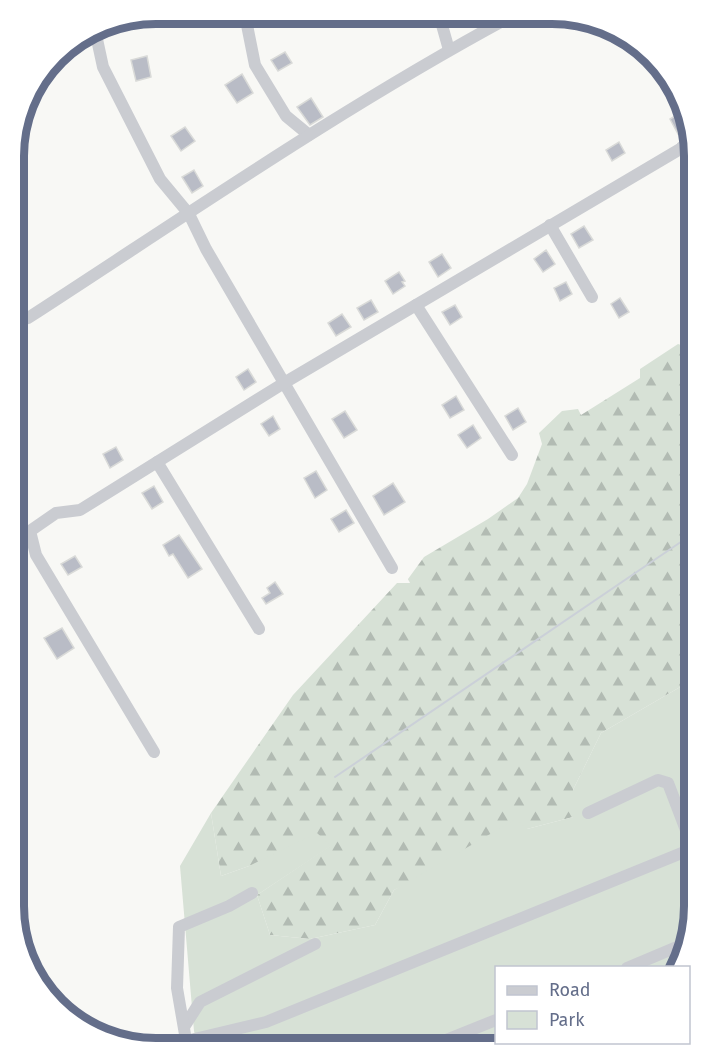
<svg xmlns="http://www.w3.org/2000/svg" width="708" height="1062" font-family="'Fira Sans',sans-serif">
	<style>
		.forest { fill: url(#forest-firs) }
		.green { fill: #d7e1d6 }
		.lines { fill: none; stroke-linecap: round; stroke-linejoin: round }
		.stream { stroke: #cbd0d8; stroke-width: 2 }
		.building { fill: #b9bcc6; stroke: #d9dad8; stroke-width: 1.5 }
		.path { stroke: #c3c4c7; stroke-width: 1.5; stroke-dasharray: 3 3; stroke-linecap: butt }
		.minor { stroke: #caccd1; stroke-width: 12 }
		.rim { fill: none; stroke: #646e8a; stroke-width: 8 }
	</style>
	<defs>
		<pattern id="forest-firs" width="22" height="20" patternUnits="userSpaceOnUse" patternTransform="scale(1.5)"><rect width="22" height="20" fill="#d7e1d6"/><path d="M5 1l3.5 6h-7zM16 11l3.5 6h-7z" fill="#b2bbb3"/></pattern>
	</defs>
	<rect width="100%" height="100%" fill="#f8f8f5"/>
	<polygon class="forest" points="678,344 694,349 694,679 601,733 573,790 573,817 527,829 394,890 375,925 310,939 270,935 257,895 330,846 249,866 221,876 211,813 293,695 397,583 410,583 408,579 424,557 488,519 518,498 527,484 542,444 539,433 562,411 578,409 581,415 640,378 640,369"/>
	<polygon class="green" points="694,679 694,916 676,967 496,968 496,1042 582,1043 552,1048 198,1047 194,1031 180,866 211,813 221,876 249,866 317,833 331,846 257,895 270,935 310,939 375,925 394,890 516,819 527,829 573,817 573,790 601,733"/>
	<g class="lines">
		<polyline class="stream" points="335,777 694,533"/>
	</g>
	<g class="building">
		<polygon points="285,52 292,63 278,71 271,60"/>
		<polygon points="147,56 151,77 136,81 131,60"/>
		<polygon points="242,74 253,93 237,103 225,85"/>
		<polygon points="311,98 323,117 310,125 297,107"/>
		<polygon points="680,113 689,128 678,134 670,119"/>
		<polygon points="185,127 195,141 181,151 171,136"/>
		<polygon points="619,142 625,153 612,161 606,150"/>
		<polygon points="194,170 203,186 192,193 182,177"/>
		<polygon points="584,226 593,240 579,248 571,234"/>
		<polygon points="546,250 555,264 543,272 534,259"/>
		<polygon points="442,254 451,268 438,277 429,262"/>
		<polygon points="399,272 405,281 402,282 405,286 393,294 385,281"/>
		<polygon points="566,282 572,294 560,301 554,288"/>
		<polygon points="620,298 629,312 619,318 611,304"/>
		<polygon points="371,300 378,312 364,320 357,308"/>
		<polygon points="455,305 462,317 450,325 442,312"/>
		<polygon points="342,314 351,327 336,336 328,323"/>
		<polygon points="248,369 256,382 244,390 236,377"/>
		<polygon points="456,396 464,410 450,418 442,405"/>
		<polygon points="518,408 526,422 513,430 505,416"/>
		<polygon points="345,411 357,430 344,438 332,419"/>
		<polygon points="273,416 280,429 269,436 261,424"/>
		<polygon points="473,425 481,438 467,448 458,435"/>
		<polygon points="116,447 123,460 110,468 103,454"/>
		<polygon points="316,471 327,490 315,498 304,478"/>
		<polygon points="393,483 405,502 384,515 373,496"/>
		<polygon points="154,486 163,502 152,509 142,493"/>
		<polygon points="346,510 354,523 339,532 331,519"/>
		<polygon points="179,535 202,569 188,578 173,554 169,556 163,545"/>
		<polygon points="75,556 82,567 68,575 61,564"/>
		<polygon points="275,582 283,594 266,604 262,598 270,593 267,588"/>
		<polygon points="62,628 74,648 57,659 44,638"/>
	</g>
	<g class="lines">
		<polyline class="path" points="14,495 26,522"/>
		<g class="minor">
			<polyline points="440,18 449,50"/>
			<polyline points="246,20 255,65 286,116 309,135"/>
			<polyline points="95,30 103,67 160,179 189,214 206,249 392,568"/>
			<polyline points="682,147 694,168"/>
			<polyline points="550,225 592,297"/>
			<polyline points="416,305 512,455"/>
			<path d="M14,322l14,-4c159,-103 315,-211 482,-301"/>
			<polyline points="157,462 259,629"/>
			<polyline points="154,752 36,555 30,531 56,513 80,510 284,383 692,142"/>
			<polyline points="588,813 658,780 668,783 694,851"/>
			<polyline points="627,968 684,944"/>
			<polyline points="184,1027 200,1002 315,944"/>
			<polyline points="186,1041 266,1022 694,848"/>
			<polyline points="187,1046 177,988 179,927 229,906 252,893"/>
			<polyline points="426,1048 496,1020"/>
		</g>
	</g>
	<path d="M0 0H708V1062H0ZM156 24H552A132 132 0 0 1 684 156V906A132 132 0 0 1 552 1038H156A132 132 0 0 1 24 906V156A132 132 0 0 1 156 24Z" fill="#fff" fill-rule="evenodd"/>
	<path class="rim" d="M156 24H552A132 132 0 0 1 684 156V906A132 132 0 0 1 552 1038H156A132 132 0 0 1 24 906V156A132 132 0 0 1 156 24Z"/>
	<rect x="495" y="966" width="195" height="78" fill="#ffffff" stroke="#c1c5d0" stroke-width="1.5"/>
	<rect x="507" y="986" width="30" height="9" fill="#caccd1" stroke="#c1c5d0" stroke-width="1.5"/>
	<text x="549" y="996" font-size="18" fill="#646e8a">Road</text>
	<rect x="507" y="1011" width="30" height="18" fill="#d7e1d6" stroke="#c1c5d0" stroke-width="1.5"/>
	<text x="549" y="1026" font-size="18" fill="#646e8a">Park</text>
</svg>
